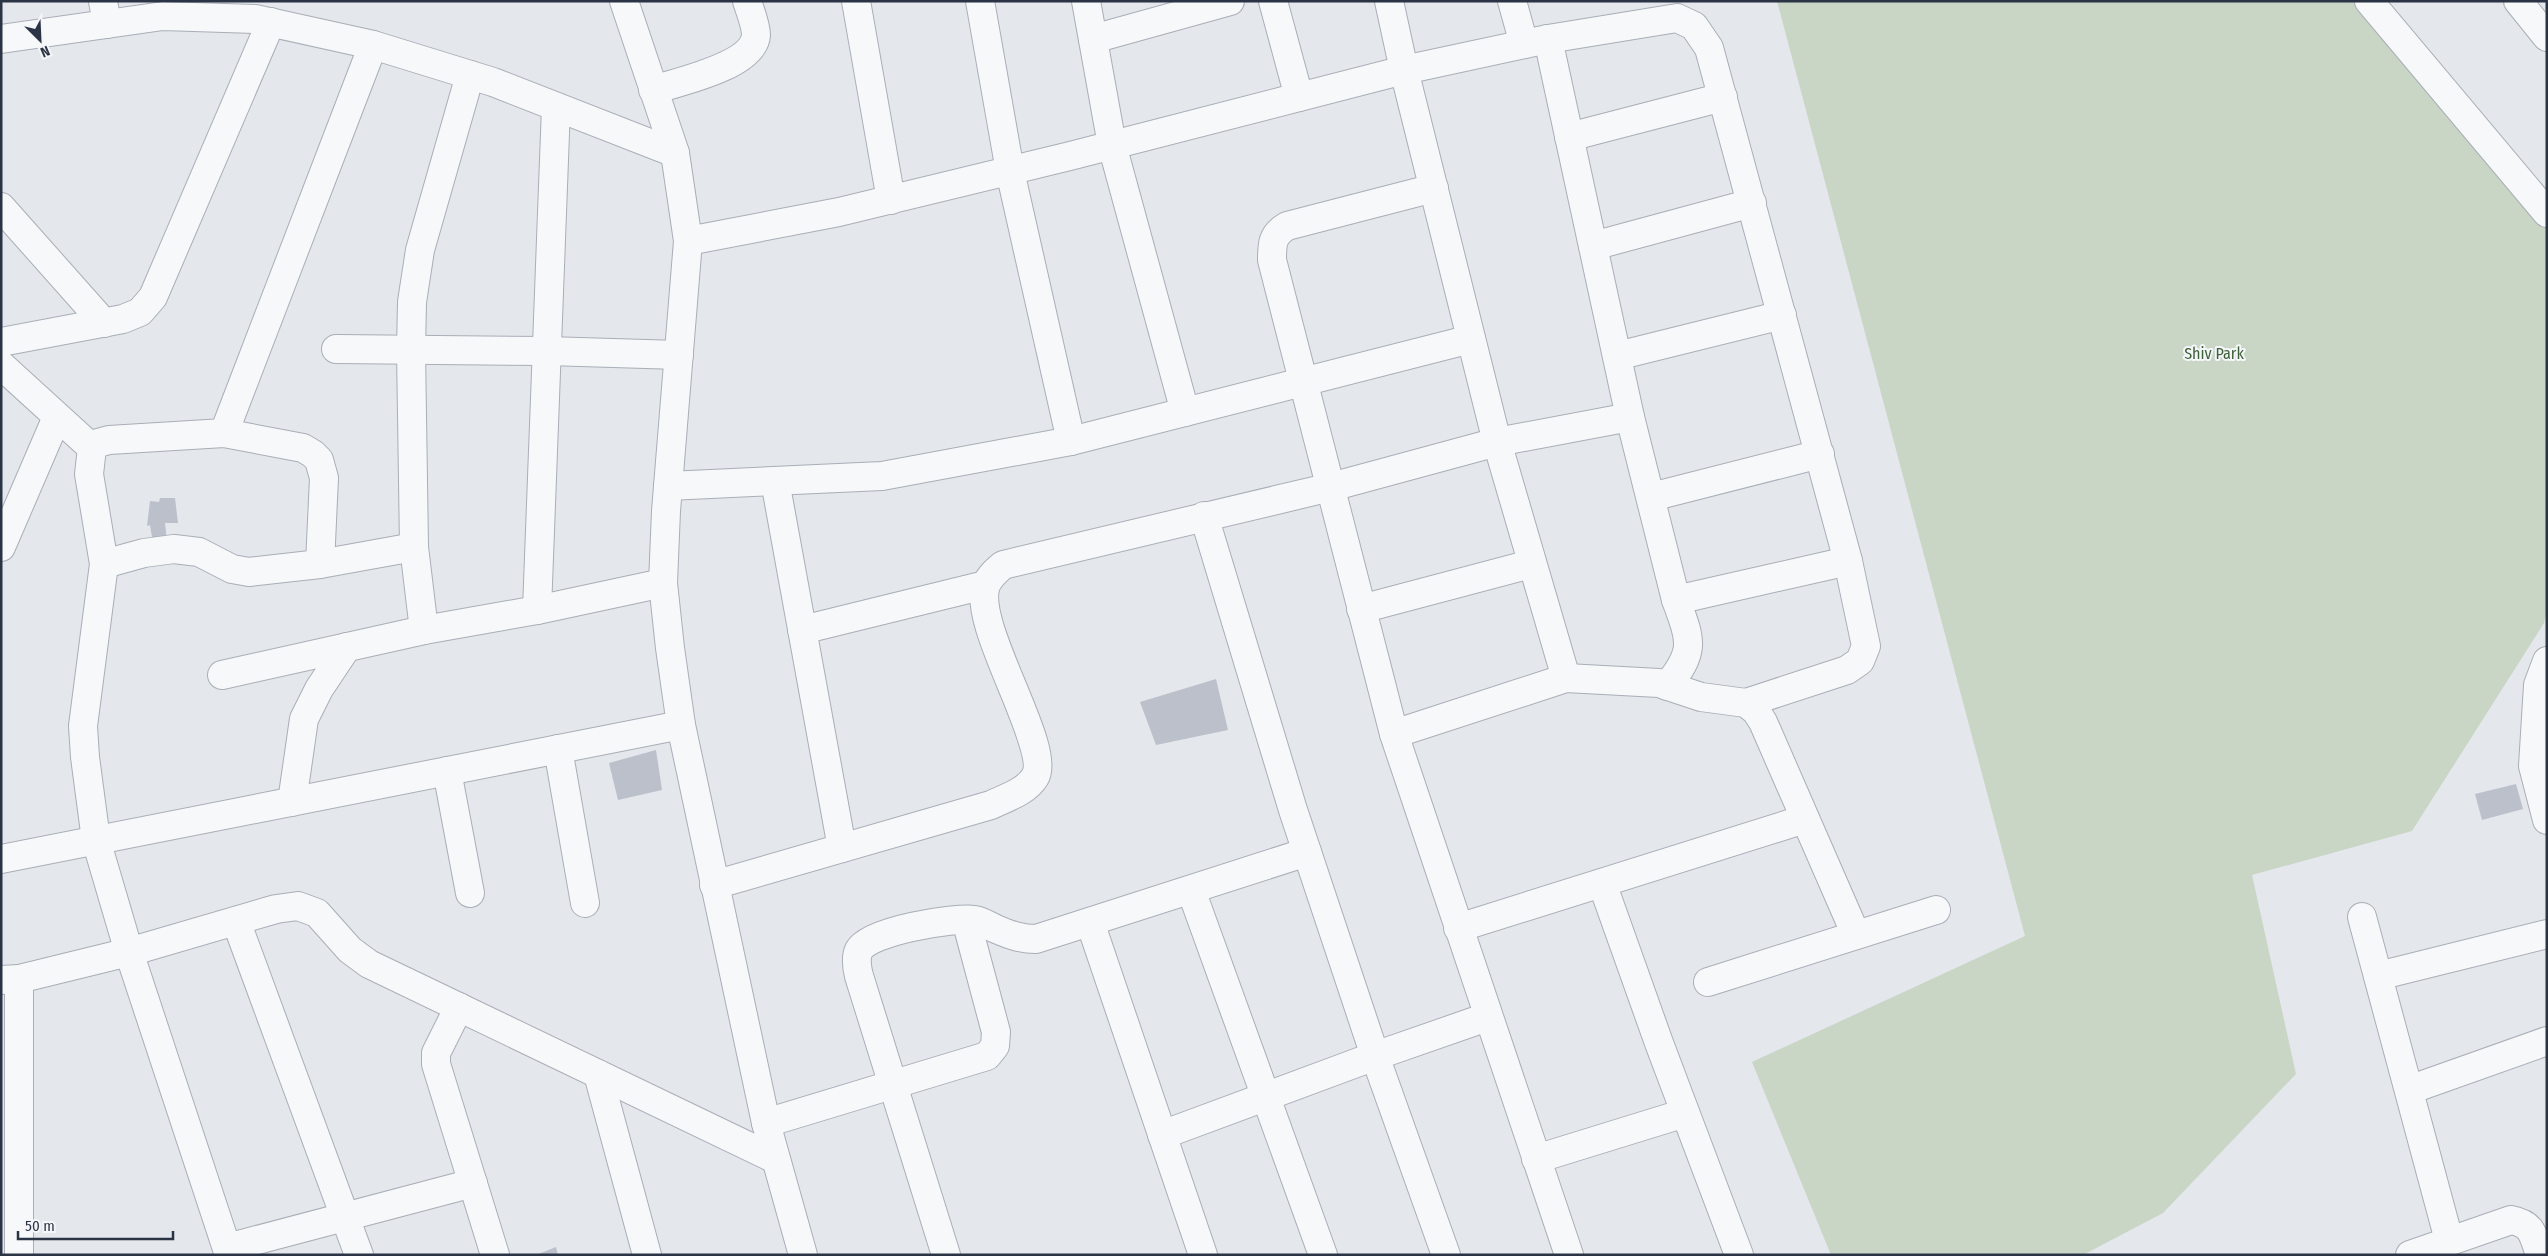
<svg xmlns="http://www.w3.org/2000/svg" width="2548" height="1256" font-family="'Fira Sans Condensed',sans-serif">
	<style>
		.green { fill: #c9d6c5 }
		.building { fill: #bbc0ca }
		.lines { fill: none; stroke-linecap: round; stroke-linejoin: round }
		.minor-casing { stroke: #a9aeb7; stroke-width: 30 }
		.minor { stroke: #f7f8fa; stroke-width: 28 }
		.labels { text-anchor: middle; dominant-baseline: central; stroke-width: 4; stroke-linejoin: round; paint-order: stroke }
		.park-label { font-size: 16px; fill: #3f6138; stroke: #f4f6f9 }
	</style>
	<rect width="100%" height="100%" fill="#e4e7ec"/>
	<polygon class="green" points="1777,1 2355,1 2547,230 2547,610 2544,623 2412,831 2252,875 2296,1074 2163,1213 2083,1255 1831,1255 1752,1062 2025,936"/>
	<g class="building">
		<polygon points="160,498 175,498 178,523 165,523 167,542 153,543 150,525 147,526 150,501 159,502"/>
		<polygon points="1216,679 1228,730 1156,745 1140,702"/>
		<polygon points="656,750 662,790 618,800 609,763"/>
		<polygon points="2516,784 2523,809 2482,820 2475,794"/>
		<polygon points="556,1247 558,1255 536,1255"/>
	</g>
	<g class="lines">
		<g class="minor-casing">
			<g id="minor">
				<polyline points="103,1 107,24"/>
				<polyline points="624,1 675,153 688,241 666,511 663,583 670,648 681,725 766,1123 803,1255"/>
				<polyline points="856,1 891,200"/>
				<polyline points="980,1 1010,171 1071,441"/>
				<polyline points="1086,1 1112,145 1185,412"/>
				<polyline points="1273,1 1299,97"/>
				<polyline points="1512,1 1524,44"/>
				<polyline points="2369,1 2547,213"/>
				<polyline points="2518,1 2547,37"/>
				<polyline points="1,39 163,16 255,19 373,45 493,82 675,153"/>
				<polyline points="1093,39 1230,1"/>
				<path d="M1548,39l82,378 46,183c15,41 20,51 -9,86"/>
				<path d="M653,90c25,-8 101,-24 103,-55 0,-10 -6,-24 -9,-34"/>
				<polyline points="1569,137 1723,97"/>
				<path d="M1434,188l-147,38c-15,9 -15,18 -15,34l122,474 175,521"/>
				<polyline points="1,207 104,323"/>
				<polyline points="688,241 839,212 1070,156 1404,70 1389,1"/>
				<polyline points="1593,246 1752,203"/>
				<polyline points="1,342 123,319 140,312 153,297 271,22"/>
				<polyline points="336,349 547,351 679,355"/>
				<polyline points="1617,356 1782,315"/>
				<polyline points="1,365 92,448"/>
				<polyline points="224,433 373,45"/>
				<polyline points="775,481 842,848"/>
				<polyline points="668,486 882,476 1071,441 1471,339"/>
				<polyline points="1651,497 1820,454"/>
				<polyline points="1204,516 1293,810 1375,1056 1446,1255"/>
				<polyline points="1,547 57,417"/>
				<polyline points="104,564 144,553 174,549 199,552 232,569 249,572 320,564 414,547"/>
				<polyline points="1676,600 1848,561"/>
				<polyline points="1361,609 1531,564"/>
				<polyline points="537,610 556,107"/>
				<polyline points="424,630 414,547 411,349 412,302 420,250 470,75"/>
				<polyline points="802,630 985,585"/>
				<polyline points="2547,661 2538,685 2533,766 2547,820"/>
				<polyline points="222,675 424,630 537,610 663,583"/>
				<polyline points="1566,678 1497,442 1404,70 1548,39 1677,18 1694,26 1709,48 1848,561 1866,646 1860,661 1847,670 1746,703"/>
				<polyline points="1394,734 1566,678 1659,683 1701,697 1746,703 1756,711 1763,722 1856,935"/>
				<polyline points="558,749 585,903"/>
				<polyline points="447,771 470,893"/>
				<polyline points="292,802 304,719 319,689 347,647"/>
				<polyline points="1,859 681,725"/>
				<polyline points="1602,883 1659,1043 1739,1255"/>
				<path d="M714,885l277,-80c14,-7 35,-13 44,-28 18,-29 -64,-152 -49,-192 3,-8 10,-14 17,-20l328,-78 166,-45 133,-25"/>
				<polyline points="1191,890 1323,1255"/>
				<polyline points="2362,917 2449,1240"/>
				<polyline points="236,921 359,1255"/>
				<polyline points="1090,922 1203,1255"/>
				<polyline points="1458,928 1805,819"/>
				<polyline points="2378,976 2547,934"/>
				<polyline points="19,979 19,1255"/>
				<polyline points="1,980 19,979 129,952 276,909 298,906 317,913 350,950 369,964 775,1159"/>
				<polyline points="1708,982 1936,910"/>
				<polyline points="459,1007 436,1053 436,1064 495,1255"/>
				<polyline points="598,1074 647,1255"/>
				<polyline points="2409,1090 2547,1041"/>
				<polyline points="766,1123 987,1056 995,1046 996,1032 966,920"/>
				<polyline points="1162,1135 1375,1056 1487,1017"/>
				<polyline points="1536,1159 1685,1113"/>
				<polyline points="227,1248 473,1183"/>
				<polyline points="229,1255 129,952 96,840 85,757 83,726 104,564 89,474 92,448 98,443 109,440 224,433 303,448 313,454 319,460 324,478 320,564"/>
				<path d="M946,1255l-87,-279c-2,-8 -4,-18 0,-26 10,-19 95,-33 116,-30 7,1 14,6 21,9 14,6 25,10 40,10l271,-87"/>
				<path d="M2410,1255l101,-35c22,4 22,15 29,35"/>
			</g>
		</g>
		<use href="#minor" class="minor"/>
	</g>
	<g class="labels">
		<g class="park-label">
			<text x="2214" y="353">Shiv Park</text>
		</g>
	</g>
	<rect width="2548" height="1256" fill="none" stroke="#2b3445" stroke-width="5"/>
	<g transform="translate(40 40) rotate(156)" stroke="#f4f6f9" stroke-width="4" paint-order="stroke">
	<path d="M0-4L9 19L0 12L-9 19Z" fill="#2b3445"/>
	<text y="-8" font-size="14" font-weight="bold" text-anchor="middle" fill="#2b3445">N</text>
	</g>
	<path d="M18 1231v8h155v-8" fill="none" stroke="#2b3445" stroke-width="2.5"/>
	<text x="25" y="1231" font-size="15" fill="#2b3445" stroke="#f4f6f9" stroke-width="4" paint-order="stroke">50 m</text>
</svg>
